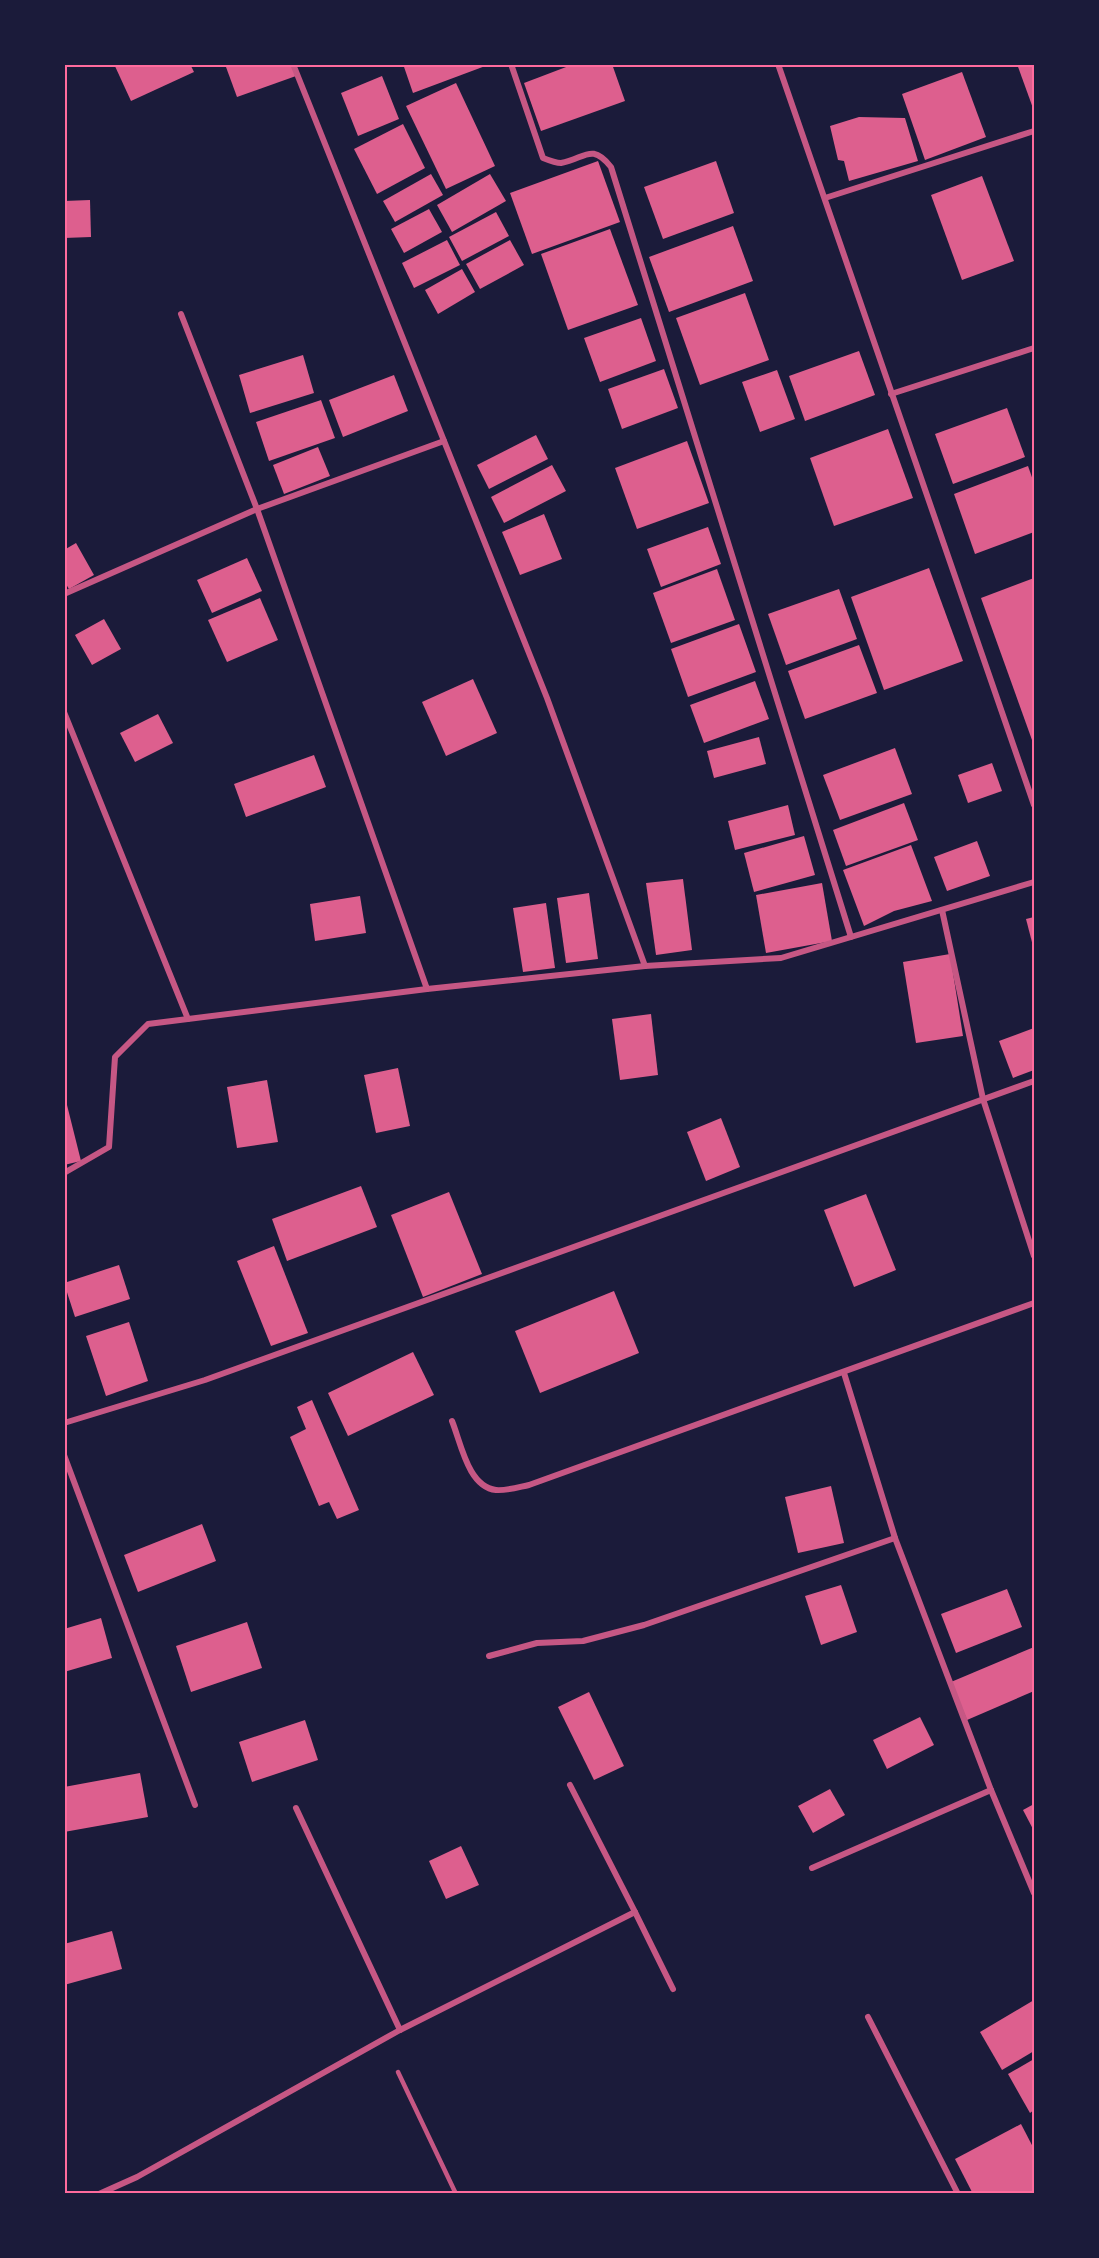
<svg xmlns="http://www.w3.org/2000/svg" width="1099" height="2258" font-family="'IBM Plex Sans',sans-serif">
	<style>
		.building { fill: #dd5f8e }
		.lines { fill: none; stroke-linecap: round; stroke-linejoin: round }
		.service { stroke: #c65784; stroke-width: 4.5 }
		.minor { stroke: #c65784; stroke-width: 6 }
		.neatline { fill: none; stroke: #ff6b9d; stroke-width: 2 }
	</style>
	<rect width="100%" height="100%" fill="#1b1b3a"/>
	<g class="building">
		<polygon points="114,64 190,64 194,72 131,101"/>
		<polygon points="233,64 292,64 296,76 237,97 226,67"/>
		<polygon points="403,64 488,64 488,65 413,93"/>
		<polygon points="574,64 612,64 625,101 541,131 524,83"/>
		<polygon points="1017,64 1034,64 1034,111"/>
		<polygon points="962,72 986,137 925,160 902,94"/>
		<polygon points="382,76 399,119 358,136 341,93"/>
		<polygon points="456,83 495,166 446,189 406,106"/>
		<polygon points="859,117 905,118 918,161 849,181 844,161 838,160 830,126"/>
		<polygon points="403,124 425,168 377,194 354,149"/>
		<polygon points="598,161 620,222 532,254 510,193"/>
		<polygon points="716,161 734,213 663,239 644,187"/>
		<polygon points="431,174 443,195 395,222 383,201"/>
		<polygon points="490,174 506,201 452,232 437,205"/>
		<polygon points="982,176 1014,261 962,280 931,195"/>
		<polygon points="90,200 91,237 64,238 64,201"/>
		<polygon points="429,209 442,232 404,253 391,229"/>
		<polygon points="496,212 509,236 462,261 449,237"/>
		<polygon points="733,226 753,281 669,312 649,257"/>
		<polygon points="610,229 638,305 568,330 541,254"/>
		<polygon points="447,240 460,265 414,288 402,263"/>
		<polygon points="510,240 524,265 480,289 466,264"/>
		<polygon points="462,269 475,292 438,314 425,290"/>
		<polygon points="745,293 769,360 700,385 676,318"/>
		<polygon points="641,318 656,361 600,382 584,338"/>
		<polygon points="859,351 875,395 805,421 789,376"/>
		<polygon points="303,355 314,393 250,413 239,375"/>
		<polygon points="664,369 678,408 622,429 608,389"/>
		<polygon points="777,370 795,419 760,432 742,382"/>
		<polygon points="394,375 408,411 343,437 329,400"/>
		<polygon points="321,400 335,438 269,461 256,422"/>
		<polygon points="1007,408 1025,457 953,484 935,434"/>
		<polygon points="888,429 913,498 834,526 810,458"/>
		<polygon points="536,435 548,459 489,489 477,465"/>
		<polygon points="687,441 709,503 637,529 615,468"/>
		<polygon points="318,447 330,476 284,494 273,465"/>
		<polygon points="552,465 566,491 504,523 491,497"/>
		<polygon points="1028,466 1034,483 1034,532 975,554 954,494"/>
		<polygon points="544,514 562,559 520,575 502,532"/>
		<polygon points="708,527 721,564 661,587 647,549"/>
		<polygon points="76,543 94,575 69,589 64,581 64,550"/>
		<polygon points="247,558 262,591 212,613 197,580"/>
		<polygon points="929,568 963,661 884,690 851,597"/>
		<polygon points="717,569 735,620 671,643 653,593"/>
		<polygon points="1034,578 1034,739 1032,740 981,598"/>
		<polygon points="839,589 857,639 786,665 768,614"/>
		<polygon points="260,598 278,640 227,662 208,620"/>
		<polygon points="104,619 121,649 92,665 75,635"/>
		<polygon points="739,624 756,672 688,697 671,649"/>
		<polygon points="859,645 877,693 805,719 788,671"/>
		<polygon points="473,679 497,733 446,756 422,702"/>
		<polygon points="755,681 769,719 704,743 690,705"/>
		<polygon points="158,714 173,743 135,762 120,733"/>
		<polygon points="759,737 766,764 714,778 707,751"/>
		<polygon points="895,748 912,794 840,820 823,775"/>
		<polygon points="314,755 326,787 246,817 234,784"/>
		<polygon points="992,763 1002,791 968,803 958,775"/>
		<polygon points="904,803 918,840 846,866 833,830"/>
		<polygon points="788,805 795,835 735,850 728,821"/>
		<polygon points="804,836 815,875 754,892 744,853"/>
		<polygon points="977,841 990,876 947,891 934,857"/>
		<polygon points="911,845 932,901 894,911 864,926 843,870"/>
		<polygon points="683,879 692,950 656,955 646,883"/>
		<polygon points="822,883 832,941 766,953 756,895"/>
		<polygon points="589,893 598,959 566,963 557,898"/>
		<polygon points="360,896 366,933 315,941 310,904"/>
		<polygon points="546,903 555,968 523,972 513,908"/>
		<polygon points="1034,917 1034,950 1026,919"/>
		<polygon points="950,954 963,1036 916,1043 903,962"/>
		<polygon points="651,1014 658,1075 620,1080 612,1019"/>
		<polygon points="1034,1028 1034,1070 1013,1078 999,1041"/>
		<polygon points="398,1068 410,1126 376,1133 364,1075"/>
		<polygon points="267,1080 278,1142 237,1148 227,1087"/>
		<polygon points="64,1093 81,1161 64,1165"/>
		<polygon points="721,1118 740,1167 706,1181 687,1132"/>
		<polygon points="361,1186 377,1227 287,1261 272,1219"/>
		<polygon points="449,1192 482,1274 423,1297 391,1215"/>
		<polygon points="866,1194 896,1270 854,1287 824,1210"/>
		<polygon points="274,1246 308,1333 271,1346 237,1261"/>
		<polygon points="119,1265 130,1299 75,1317 64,1283"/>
		<polygon points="614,1291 639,1353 540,1393 515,1331"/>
		<polygon points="129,1322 148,1381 106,1396 86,1336"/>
		<polygon points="413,1352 434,1395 348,1436 328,1393"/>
		<polygon points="312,1400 359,1510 337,1519 329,1502 319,1506 290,1437 306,1429 297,1407"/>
		<polygon points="831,1486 844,1543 798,1553 785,1497"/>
		<polygon points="202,1524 216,1561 138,1592 124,1555"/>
		<polygon points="841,1585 857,1632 821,1645 805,1596"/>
		<polygon points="1007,1589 1022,1627 956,1653 941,1614"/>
		<polygon points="101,1618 112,1658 64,1672 64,1629"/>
		<polygon points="247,1622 262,1668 191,1692 176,1646"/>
		<polygon points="1034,1647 1034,1691 967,1720 951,1682"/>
		<polygon points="589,1692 624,1766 594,1780 558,1707"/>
		<polygon points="920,1717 934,1745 887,1769 873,1740"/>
		<polygon points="305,1720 318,1760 252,1782 239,1742"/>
		<polygon points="140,1773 148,1817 64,1832 64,1787"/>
		<polygon points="830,1789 845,1815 813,1833 798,1806"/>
		<polygon points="1034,1804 1034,1831 1023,1810"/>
		<polygon points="461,1846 479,1885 446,1899 429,1861"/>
		<polygon points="112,1931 122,1969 64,1985 64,1944"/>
		<polygon points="1034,2000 1034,2051 1002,2070 980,2032"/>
		<polygon points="1034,2059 1034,2110 1030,2113 1008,2074"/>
		<polygon points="1021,2124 1034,2149 1034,2194 973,2194 955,2159"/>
	</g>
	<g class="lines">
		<polyline class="service" points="398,2072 456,2194"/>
		<g class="minor">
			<polyline points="293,64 547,698 645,966"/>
			<path d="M511,64l32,94c5,2 13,5 18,5 24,-4 30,-21 50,4l240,770"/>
			<polyline points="778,64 1034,805"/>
			<polyline points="825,198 1034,131"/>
			<polyline points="181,314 257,509 427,989 645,966 781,958 1034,882"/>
			<polyline points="891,394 1034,348"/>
			<polyline points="64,594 257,509 444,441"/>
			<polyline points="64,712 188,1019"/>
			<polyline points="942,910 983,1099 1034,1256"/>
			<polyline points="64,1173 109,1147 115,1057 148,1024 427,989"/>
			<polyline points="844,1373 895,1538"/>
			<path d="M452,1421c9,22 16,66 44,69 10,1 23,-3 33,-5l505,-182"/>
			<polyline points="64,1423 205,1380 1034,1081"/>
			<polyline points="64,1455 195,1805"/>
			<polyline points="489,1656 537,1643 583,1641 644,1625 895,1538 991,1790 1034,1893"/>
			<polyline points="296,1808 400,2030"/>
			<polyline points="812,1868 991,1790"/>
			<polyline points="635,1912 673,1989"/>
			<polyline points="868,2017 958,2194"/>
			<polyline points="99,2194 137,2177 400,2030 635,1912 570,1785"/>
		</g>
	</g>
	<rect width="1099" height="2258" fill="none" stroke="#1b1b3a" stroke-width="132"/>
	<rect x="66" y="66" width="967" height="2126" class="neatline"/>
</svg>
